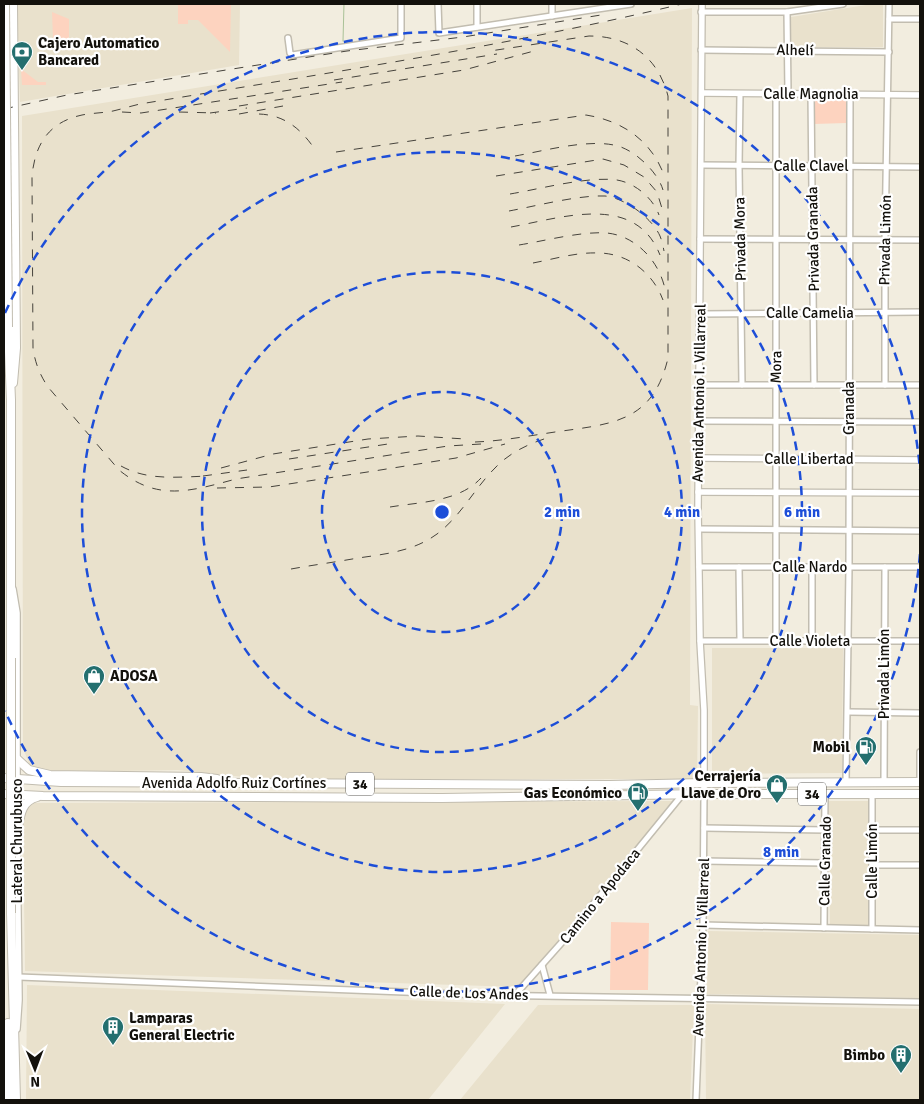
<svg xmlns="http://www.w3.org/2000/svg" width="924" height="1104" font-family="Signika,sans-serif">
	<style>
		.built { fill: #e9e1cc }
		.green { fill: #fdd3bf }
		.lines { fill: none; stroke-linecap: round; stroke-linejoin: round }
		.stream { stroke: #aac297; stroke-width: 1 }
		.minor-casing { stroke: #c2bdb0; stroke-width: 8 }
		.tertiary-casing { stroke: #c2bdb0; stroke-width: 8 }
		.primary-casing { stroke: #c2bdb0; stroke-width: 10 }
		.trunk-casing { stroke: #c2bdb0; stroke-width: 10 }
		.minor { stroke: #fff; stroke-width: 5 }
		.tertiary { stroke: #fff; stroke-width: 5.5 }
		.primary { stroke: #fff; stroke-width: 8 }
		.trunk { stroke: #fff; stroke-width: 8 }
		.rail { stroke: #46433c; stroke-width: 1; stroke-dasharray: 9 9; stroke-linecap: butt }
		.trunk-bridge-casing { stroke: #c2bdb0; stroke-width: 10; stroke-linecap: butt }
		.trunk-bridge { stroke: #fff; stroke-width: 8 }
		.ring { fill: none; stroke: #1d4ed8; stroke-width: 2.5; stroke-dasharray: 9 6 }
		.labels { text-anchor: middle; dominant-baseline: central; stroke-width: 4.5; stroke-linejoin: round; paint-order: stroke }
		.shield { fill: #fff; stroke: #5a5855; stroke-width: 1 }
		.shield-label { font-size: 14px; font-weight: bold; fill: #13110c }
		.poi-label { font-size: 15px; font-weight: bold; fill: #13110c; stroke: #fff; text-anchor: end }
		.street-label { font-size: 15px; fill: #13110c; stroke: #fff }
		.centre { fill: #1d4ed8; stroke: #fff; stroke-width: 2.5 }
		.ring-label { font-size: 15px; text-anchor: middle; font-weight: bold; fill: #1d4ed8; stroke: #fff; stroke-width: 4.5; stroke-linejoin: round; paint-order: stroke }
	</style>
	<rect width="100%" height="100%" fill="#f2eddf"/>
	<g class="built">
		<polygon points="17,4 240,4 239,65 20,102"/>
		<polygon points="872,4 883,4 883,47 791,47 791,17"/>
		<polygon points="692,8 690,705 698,706 697,779 264,779 178,770 52,772 30,766 23,748 22,116"/>
		<polygon points="712,648 843,648 842,773 712,774"/>
		<polygon points="673,801 578,918 518,987 25,971 23,821 26,809 32,803"/>
		<polygon points="829,801 868,801 868,925 830,925"/>
		<polygon points="708,931 920,935 920,998 707,994"/>
		<polygon points="27,985 208,992 505,1004 428,1100 26,1100"/>
		<polygon points="705,1004 920,1009 920,1100 706,1100"/>
		<polygon points="538,1005 694,1005 690,1100 460,1100"/>
	</g>
	<g class="green">
		<polygon points="178,4 231,4 230,52 198,20 188,20 188,24 178,24"/>
		<polygon points="52,12 69,19 69,42 64,39 53,39"/>
		<polygon points="41,44 64,44 69,49 41,48"/>
		<polygon points="21,69 38,82 46,82 46,85 22,85"/>
		<polygon points="815,97 845,98 846,100 846,123 814,124"/>
		<polygon points="611,922 649,923 648,990 610,990"/>
	</g>
	<g class="lines">
		<polyline class="stream" points="343,41 344,4"/>
		<g class="minor-casing">
			<g id="minor">
				<polyline points="438,4 439,33 631,4"/>
				<polyline points="477,4 477,27"/>
				<polyline points="552,4 552,16"/>
				<polyline points="701,12 787,12 843,4"/>
				<polyline points="787,12 788,93"/>
				<polyline points="889,19 920,19"/>
				<polyline points="288,38 290,53 292,55 401,38 401,4"/>
				<polyline points="701,50 889,52"/>
				<polyline points="740,94 739,166 742,385"/>
				<polyline points="811,94 814,385"/>
				<polyline points="701,165 920,167"/>
				<polyline points="700,239 920,240"/>
				<polyline points="701,314 920,312"/>
				<polyline points="700,385 920,385"/>
				<polyline points="885,385 885,240 889,4"/>
				<polyline points="699,421 920,422"/>
				<polyline points="699,529 920,531"/>
				<polyline points="699,567 920,567"/>
				<polyline points="739,567 740,640"/>
				<polyline points="812,567 812,641"/>
				<polyline points="700,641 920,641"/>
				<polyline points="776,641 776,94"/>
				<polyline points="848,712 920,713"/>
				<polyline points="846,781 849,567 850,94"/>
				<polyline points="884,782 885,567"/>
				<polyline points="920,782 920,752"/>
				<polyline points="704,828 825,830"/>
				<polyline points="872,830 920,830"/>
				<polyline points="703,861 824,863"/>
				<polyline points="872,865 920,865"/>
				<polyline points="703,925 920,930"/>
				<polyline points="824,928 825,794"/>
				<polyline points="872,929 872,794"/>
				<polyline points="542,965 550,995"/>
				<polyline points="19,977 482,995 920,1002"/>
				<polyline points="515,995 563,941 682,795"/>
				<polyline points="696,1100 703,925 704,794"/>
			</g>
		</g>
		<g class="tertiary-casing">
			<g id="tertiary">
				<polyline points="702,4 698,509 700,641 704,710 704,794"/>
				<polyline points="702,93 920,95"/>
				<polyline points="699,458 920,460"/>
				<polyline points="698,492 920,493"/>
				<polyline points="13,589 17,613 17,819"/>
				<polyline points="17,1029 19,1000 17,831"/>
			</g>
		</g>
		<g class="primary-casing">
			<g id="primary">
				<polyline points="13,383 16,348 13,4"/>
				<polyline points="17,759 29,770 50,775 201,777 217,779"/>
				<polyline points="4,778 61,782 610,785 704,783 920,782"/>
				<polyline points="4,794 43,796 442,798 704,794 920,794"/>
				<path d="M17,833c3,-15 3,-32 20,-36"/>
			</g>
		</g>
		<g class="trunk-casing">
			<g id="trunk">
				<polyline points="8,327 11,400 11,658"/>
				<polyline points="11,913 16,1100"/>
				<polyline points="8,1100 8,1023"/>
			</g>
		</g>
		<use href="#minor" class="minor"/>
		<use href="#tertiary" class="tertiary"/>
		<use href="#primary" class="primary"/>
		<use href="#trunk" class="trunk"/>
		<g class="rail">
			<polyline points="334,80 497,54"/>
			<polyline points="239,106 464,70 534,51"/>
			<polyline points="4,109 67,95 347,51 463,37 601,15"/>
			<polyline points="122,112 141,113 342,82"/>
			<polyline points="179,112 216,113"/>
			<polyline points="210,113 247,108"/>
			<polyline points="239,114 283,106"/>
			<path d="M259,114c25,1 41,14 55,34"/>
			<path d="M336,152l250,-37c38,6 67,27 79,63"/>
			<path d="M515,156c29,-5 78,-19 106,-9 10,4 18,10 25,17 7,7 14,16 17,26"/>
			<polyline points="496,176 603,159 624,165 644,177 657,192 664,215"/>
			<path d="M510,194c30,-5 78,-18 107,-14 18,3 36,18 42,35"/>
			<path d="M509,211c27,-5 69,-16 96,-15 20,2 47,22 55,40 2,5 3,10 4,15"/>
			<path d="M511,227c50,-9 124,-35 149,28"/>
			<path d="M519,245c25,-4 63,-14 88,-12 29,3 52,28 58,56"/>
			<path d="M533,263c21,-4 44,-11 65,-10 30,0 55,20 65,47"/>
			<path d="M475,442c27,-1 53,-6 80,-10 56,-8 98,-9 113,-74v-262c-10,-39 -39,-60 -79,-60l-99,15"/>
			<path d="M481,444l-33,2 -212,33c-45,12 -78,23 -117,-9l-71,-83c-8,-12 -13,-24 -15,-39l-1,-172c3,-32 17,-54 50,-61 10,-2 21,-2 31,-4 9,-2 18,-5 27,-7 181,-30 363,-57 542,-100"/>
			<polyline points="289,459 388,444"/>
			<path d="M121,466c27,15 57,11 88,10"/>
			<polyline points="221,468 273,454 368,439 418,436 465,439"/>
			<polyline points="203,476 247,470"/>
			<polyline points="217,488 269,487 374,471 456,458 505,444"/>
			<path d="M390,507c30,-5 69,-5 91,-29"/>
			<path d="M291,569c22,-4 45,-7 67,-11 28,-4 56,-7 79,-24 24,-18 37,-45 58,-66 14,-15 33,-24 52,-30"/>
		</g>
		<g class="trunk-bridge-casing">
			<g id="trunk-bridge">
				<polyline points="5,4 8,327"/>
				<polyline points="11,913 11,658"/>
			</g>
		</g>
		<use href="#trunk-bridge" class="trunk-bridge"/>
	</g>
	<g class="ring">
		<circle cx="442" cy="512" r="120"/>
		<circle cx="442" cy="512" r="240"/>
		<circle cx="442" cy="512" r="360"/>
		<path d="M920 554A480 480 0 0 1 5 711M5 313A480 480 0 0 1 920 470"/>
	</g>
	<defs>
		<g id="bank-pin" transform="scale(1.125)"><path d="M0 17L-7.5 6A9.5 9.5 0 1 1 7.5 6Z" fill="#246f6f" stroke="#fff"/><path d="M-6-4H6V4H-6ZM0-2.3a2.3 2.3 0 1 0 0 4.6a2.3 2.3 0 1 0 0-4.6Z" fill="#fff"/></g>
		<g id="shop-pin" transform="scale(1.125)"><path d="M0 17L-7.5 6A9.5 9.5 0 1 1 7.5 6Z" fill="#246f6f" stroke="#fff"/><path d="M-5-2.5h2.3a2.7 3.5 0 0 1 5.4 0H5L5.5 6h-11ZM-1.5-2.5h3a1.5 2.3 0 0 0-3 0Z" fill="#fff"/></g>
		<g id="fuel-pin" transform="scale(1.125)"><path d="M0 17L-7.5 6A9.5 9.5 0 1 1 7.5 6Z" fill="#246f6f" stroke="#fff"/><path d="M-5.5-6h7V0h2V4h1.3V-2.5L3-4.5l.8-.8L6-3V5H2.5V1h-1V6h-7ZM-4.2-4.7v3.2H.2V-4.7Z" fill="#fff"/></g>
		<g id="building-pin" transform="scale(1.125)"><path d="M0 17L-7.5 6A9.5 9.5 0 1 1 7.5 6Z" fill="#246f6f" stroke="#fff"/><path d="M-4-6H4V6H1V3H-1V6H-4ZM-2.5-4.3h1.7v1.8h-1.7ZM.8-4.3h1.7v1.8H.8ZM-2.5-1h1.7V.8h-1.7ZM.8-1h1.7V.8H.8Z" fill="#fff"/></g>
	</defs>
	<g fill-rule="evenodd">
		<use href="#bank-pin" x="22" y="52"/>
		<use href="#shop-pin" x="94" y="676"/>
		<use href="#fuel-pin" x="866" y="747"/>
		<use href="#shop-pin" x="777" y="785"/>
		<use href="#fuel-pin" x="638" y="793"/>
		<use href="#building-pin" x="113" y="1027"/>
		<use href="#building-pin" x="901" y="1055"/>
	</g>
	<g class="labels">
		<g class="shield">
			<rect x="346" y="772.5" width="28" height="23" rx="4"/>
			<rect x="798" y="782.5" width="28" height="23" rx="4"/>
		</g>
		<g class="shield-label">
			<text x="360" y="784">34</text>
			<text x="812" y="794">34</text>
		</g>
		<g class="poi-label">
			<text x="38" y="43" text-anchor="start">Cajero Automatico<tspan x="38" dy="17">Bancared</tspan></text>
			<text x="110" y="676" text-anchor="start">ADOSA</text>
			<text x="850" y="747">Mobil</text>
			<text x="761" y="776">Cerrajería<tspan x="761" dy="17">Llave de Oro</tspan></text>
			<text x="622" y="793">Gas Económico</text>
			<text x="129" y="1018" text-anchor="start">Lamparas<tspan x="129" dy="17">General Electric</tspan></text>
			<text x="885" y="1055">Bimbo</text>
		</g>
		<g class="street-label">
			<text transform="translate(795 50) rotate(1)">Alhelí</text>
			<text x="811" y="94">Calle Magnolia</text>
			<text x="811" y="166">Calle Clavel</text>
			<text transform="translate(740 239) rotate(-91)">Privada Mora</text>
			<text transform="translate(813 239) rotate(-91)">Privada Granada</text>
			<text transform="translate(885 240) rotate(-89)">Privada Limón</text>
			<text x="810" y="313">Calle Camelia</text>
			<text transform="translate(776 367) rotate(-89)">Mora</text>
			<text transform="translate(699 393) rotate(-89)">Avenida Antonio I. Villarreal</text>
			<text transform="translate(849 408) rotate(-90)">Granada</text>
			<text x="809" y="459">Calle Libertad</text>
			<text x="810" y="567">Calle Nardo</text>
			<text x="810" y="641">Calle Violeta</text>
			<text transform="translate(884 674) rotate(-90)">Privada Limón</text>
			<text x="234" y="783">Avenida Adolfo Ruiz Cortínes</text>
			<text transform="translate(17 841) rotate(-90)">Lateral Churubusco</text>
			<text transform="translate(825 861) rotate(-89)">Calle Granado</text>
			<text transform="translate(872 861) rotate(-90)">Calle Limón</text>
			<text transform="translate(600 896) rotate(-51)">Camino a Apodaca</text>
			<text transform="translate(701 947) rotate(-88)">Avenida Antonio I. Villarreal</text>
			<text transform="translate(469 993) rotate(2)">Calle de Los Andes</text>
		</g>
	</g>
	<circle cx="442" cy="512" r="8" class="centre"/>
	<g class="ring-label">
		<text x="562" y="517">2 min</text>
		<text x="682" y="517">4 min</text>
		<text x="802" y="517">6 min</text>
		<text x="781" y="857">8 min</text>
	</g>
	<rect width="924" height="1104" fill="none" stroke="#13110c" stroke-width="10"/>
	<g transform="translate(35 1069) rotate(179)" stroke="#ffffff" stroke-width="4" paint-order="stroke">
	<path d="M0-4L9 19L0 12L-9 19Z" fill="#13110c"/>
	<text y="-8" font-size="14" font-weight="bold" text-anchor="middle" fill="#13110c">N</text>
	</g>
</svg>
